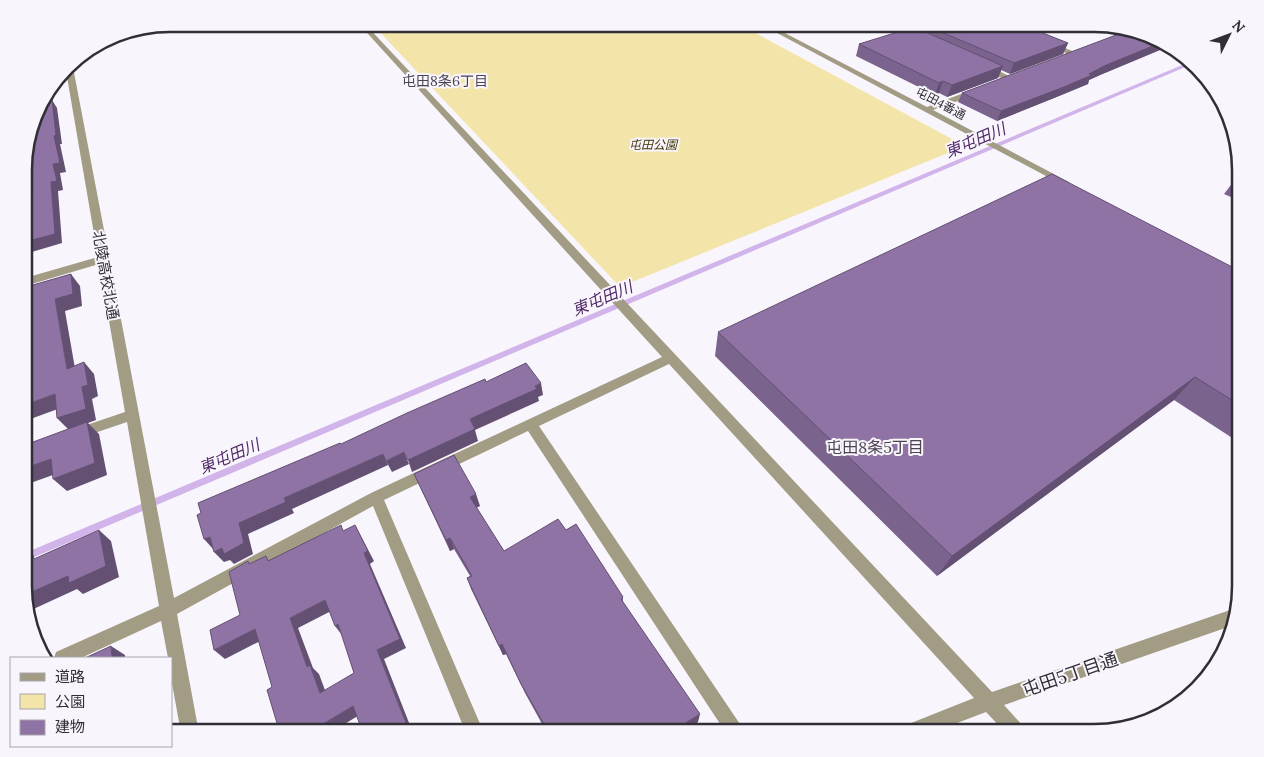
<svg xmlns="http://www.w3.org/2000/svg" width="1264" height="757" font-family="Lora,'Noto Sans JP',serif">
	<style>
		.green { fill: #f3e5aa }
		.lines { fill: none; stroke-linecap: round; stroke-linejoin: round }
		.stream { fill: #d1b4e9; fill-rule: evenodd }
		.minor { fill: #a19c83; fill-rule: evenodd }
		.wall { fill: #7a638d }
		.shaded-wall { fill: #635073 }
		.building { fill: #8e73a4; stroke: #635073; fill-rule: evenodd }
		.labels { text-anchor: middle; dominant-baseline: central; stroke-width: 4; stroke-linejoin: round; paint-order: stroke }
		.far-street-label { font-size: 12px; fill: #322e35; stroke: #f9f5fc }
		.far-park-label { font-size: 12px; font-style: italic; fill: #403604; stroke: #f9f5fc }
		.far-neighbourhood-label { font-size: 14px; fill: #4c4452; stroke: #f9f5fc }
		.street-label { font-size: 15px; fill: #322e35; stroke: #f9f5fc }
		.water-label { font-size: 16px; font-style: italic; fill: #4f2a68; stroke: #f9f5fc }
		.neighbourhood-label { font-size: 16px; fill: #4c4452; stroke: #f9f5fc }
		.near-street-label { font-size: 18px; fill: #322e35; stroke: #f9f5fc }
		.rim { fill: none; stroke: #322e35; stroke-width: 2.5 }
	</style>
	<rect width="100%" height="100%" fill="#f9f5fc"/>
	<polygon class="green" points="372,24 739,24 965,146 620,287"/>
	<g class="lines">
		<polygon class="stream" points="1187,63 1190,65 25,561 25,553"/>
		<g class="minor">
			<polygon points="359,24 365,24 992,692 1233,609 1236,610 1231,626 1004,705 1024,727 1027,733 1006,733 986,712 931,733 898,733 901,727 974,698 669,364 539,426 746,733 726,733 528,431 384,500 484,733 466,733 373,506 177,614 199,733 181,733 171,678 171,658 168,658 161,621 81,658 54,658 56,652 159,606 127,422 77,439 72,438 70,434 72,430 125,412 99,264 25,286 25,278 98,257 66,71 70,65 73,67 174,598 371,493 662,357"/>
			<polygon points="760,24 768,24 776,28 792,24 802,24 781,31 927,107 974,89 980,89 980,93 933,110 1069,182 1067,184 1061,184"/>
			<polygon points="883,24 891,24 921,38 916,39"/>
			<polygon points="1047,42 1051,42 1079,54 1072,56 1047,44"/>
			<polygon points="981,65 987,65 1013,78 1006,80 981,69"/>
		</g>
	</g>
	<g class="wall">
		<polygon points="911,24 1024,24 1022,25 1068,43 1063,54 1010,74 1001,70 998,78 947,97 939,93 935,95 856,56 859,44 923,31 923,29"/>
		<polygon points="1167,47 1100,75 1089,80 1088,84 1059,96 997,121 958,102 962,93"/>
		<polygon points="1240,173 1240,201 1224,194"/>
		<polygon points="1240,271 1240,443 1174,400 937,576 715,356 718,332"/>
		<polygon points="414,474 480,506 476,507 504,551 566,530 623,597 623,602 698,722 688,729 690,733 547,733 525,693 506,654 503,655 471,589 467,578 470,576 454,549 450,551"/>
	</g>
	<g class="shaded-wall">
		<polygon points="1162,42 1168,45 1167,47 1100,75 1089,80 1088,84 1059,96 997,121 1001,111 1089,74 1104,66"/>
		<polygon points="1068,43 1063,54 1010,74 1014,63"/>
		<polygon points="1003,66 998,78 947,97 952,85"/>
		<polygon points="943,81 939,93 935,95 939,83"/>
		<polygon points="52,100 57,108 62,144 60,144 66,172 60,173 63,190 58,191 62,243 25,254 25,242 51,182 53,164 54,136"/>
		<polygon points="71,274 80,286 82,306 65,311 77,380 67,369 55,299"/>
		<polygon points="84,362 94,374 98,396 92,399 96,420 88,423 99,434 107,475 67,491 53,479 69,430 57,418 82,387"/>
		<polygon points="1195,377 1174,400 937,576 952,556"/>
		<polygon points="541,383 543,395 538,397 539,401 475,430 478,441 412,472 408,460 470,419"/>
		<polygon points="55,394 66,406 25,421 25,405"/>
		<polygon points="404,452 409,464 392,472 386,461"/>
		<polygon points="383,454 388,465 292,509 294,513 248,534 253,554 234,564 230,560 224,562 214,552 239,523 284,498"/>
		<polygon points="51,459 64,471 25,485 25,468"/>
		<polygon points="476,494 480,506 474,509 470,497"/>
		<polygon points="355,525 374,561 370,564 406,648 384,659 413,733 410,733 377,650 364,553"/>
		<polygon points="99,530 111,541 119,577 83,594 77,589 27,612 25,605 25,595"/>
		<polygon points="210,537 214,550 204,539"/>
		<polygon points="450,538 454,549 450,551 446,540"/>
		<polygon points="325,600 333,610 298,628 313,668 319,674 329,701 320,693 307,667 290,618"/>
		<polygon points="338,624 342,635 335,626"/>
		<polygon points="255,629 264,639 225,659 214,650"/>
		<polygon points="502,644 506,654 503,655 499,646"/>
		<polygon points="111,646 125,655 125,658 112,658"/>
		<polygon points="353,706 361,714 330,733 320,733 318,727"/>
		<polygon points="700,714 698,722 683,732 684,724"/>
		<polygon points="645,727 645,733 636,733"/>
	</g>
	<g class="building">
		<polygon points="929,24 1020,24 1068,43 1014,63 925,25"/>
		<polygon points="914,27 1003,66 952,85 943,81 939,83 859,44"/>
		<polygon points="1124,32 1162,42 1104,66 1089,74 1092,75 1064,87 1001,111 962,93"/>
		<polygon points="52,100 56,135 54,136 60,163 53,164 57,181 51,182 55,234 25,242 25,152 39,106 42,102"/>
		<polygon points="1052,174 1240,271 1240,405 1195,377 952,556 718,332"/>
		<polygon points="71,274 73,294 55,299 67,369 84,362 88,385 82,387 86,409 57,418 55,394 25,405 25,284 26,283 26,287"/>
		<polygon points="526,363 541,383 535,386 537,389 470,419 475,429 408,460 404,452 386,461 383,454 284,498 286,502 239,523 244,543 224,554 222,548 214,552 210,537 204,539 197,515 201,513 198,503 340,443 341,444 407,413 485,379 486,382"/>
		<polygon points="87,422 95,463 53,479 51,459 25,468 25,445"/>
		<polygon points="454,455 476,494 470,497 504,551 558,519 566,530 576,524 623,597 621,599 700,714 684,724 690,733 649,733 645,727 636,733 549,733 521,684 502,644 499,646 467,578 472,576 450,538 446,540 414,474"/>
		<path d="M341,525l2,6 12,-6 13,26 -4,2 36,86 -23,11 33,83h-47l-10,-27 -35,21 2,6h-40l-13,-43 5,-3 -17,-58 -41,21 -4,-20 30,-15 -11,-43 19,-11 1,3 17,-8 2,5zM325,600l10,26 3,-2 16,49 -34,20 -10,-28 -3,2 -17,-49z"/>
		<polygon points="99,530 106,566 69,583 68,576 25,595 25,558 33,555 34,559"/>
		<polygon points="111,646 112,658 85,658"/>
		<polygon points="434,729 436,733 426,733"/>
	</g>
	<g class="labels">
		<g class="far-street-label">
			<text transform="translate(941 103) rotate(28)">屯田4番通</text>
		</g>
		<g class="far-park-label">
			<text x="653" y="144">屯田公園</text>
		</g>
		<g class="far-neighbourhood-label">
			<text x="445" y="81">屯田8条6丁目</text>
		</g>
		<g class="street-label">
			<text transform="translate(106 275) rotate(80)">北陵高校北通</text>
		</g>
		<g class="water-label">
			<text transform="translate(975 140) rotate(-23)">東屯田川</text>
			<text transform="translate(602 298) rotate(-23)">東屯田川</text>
			<text transform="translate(229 456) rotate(-23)">東屯田川</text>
		</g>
		<g class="neighbourhood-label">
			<text x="875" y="447">屯田8条5丁目</text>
		</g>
		<g class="near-street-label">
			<text transform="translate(1070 674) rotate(-19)">屯田5丁目通</text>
		</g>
	</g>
	<path d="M0 0H1264V757H0ZM170 32H1094A138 138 0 0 1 1232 170V586A138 138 0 0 1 1094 724H170A138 138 0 0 1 32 586V170A138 138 0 0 1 170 32Z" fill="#f9f5fc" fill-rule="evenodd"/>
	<path class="rim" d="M170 32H1094A138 138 0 0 1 1232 170V586A138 138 0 0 1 1094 724H170A138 138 0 0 1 32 586V170A138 138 0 0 1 170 32Z"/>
	<rect x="10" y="657" width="162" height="90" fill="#f9f5fc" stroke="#a9a5ac"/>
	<rect x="20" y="673" width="25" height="8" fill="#a19c83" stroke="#a9a5ac"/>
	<text x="55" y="682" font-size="15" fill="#322e35">道路</text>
	<rect x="20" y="694" width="25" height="15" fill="#f3e5aa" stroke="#a9a5ac"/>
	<text x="55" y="707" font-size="15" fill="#322e35">公園</text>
	<rect x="20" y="720" width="25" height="15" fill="#8e73a4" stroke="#a9a5ac"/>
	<text x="55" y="732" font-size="15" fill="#322e35">建物</text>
	<g transform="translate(1229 35) rotate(48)" stroke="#f9f5fc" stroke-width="4" paint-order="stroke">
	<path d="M0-4L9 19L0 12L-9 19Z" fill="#322e35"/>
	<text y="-8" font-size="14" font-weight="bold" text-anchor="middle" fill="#322e35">N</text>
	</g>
</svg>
